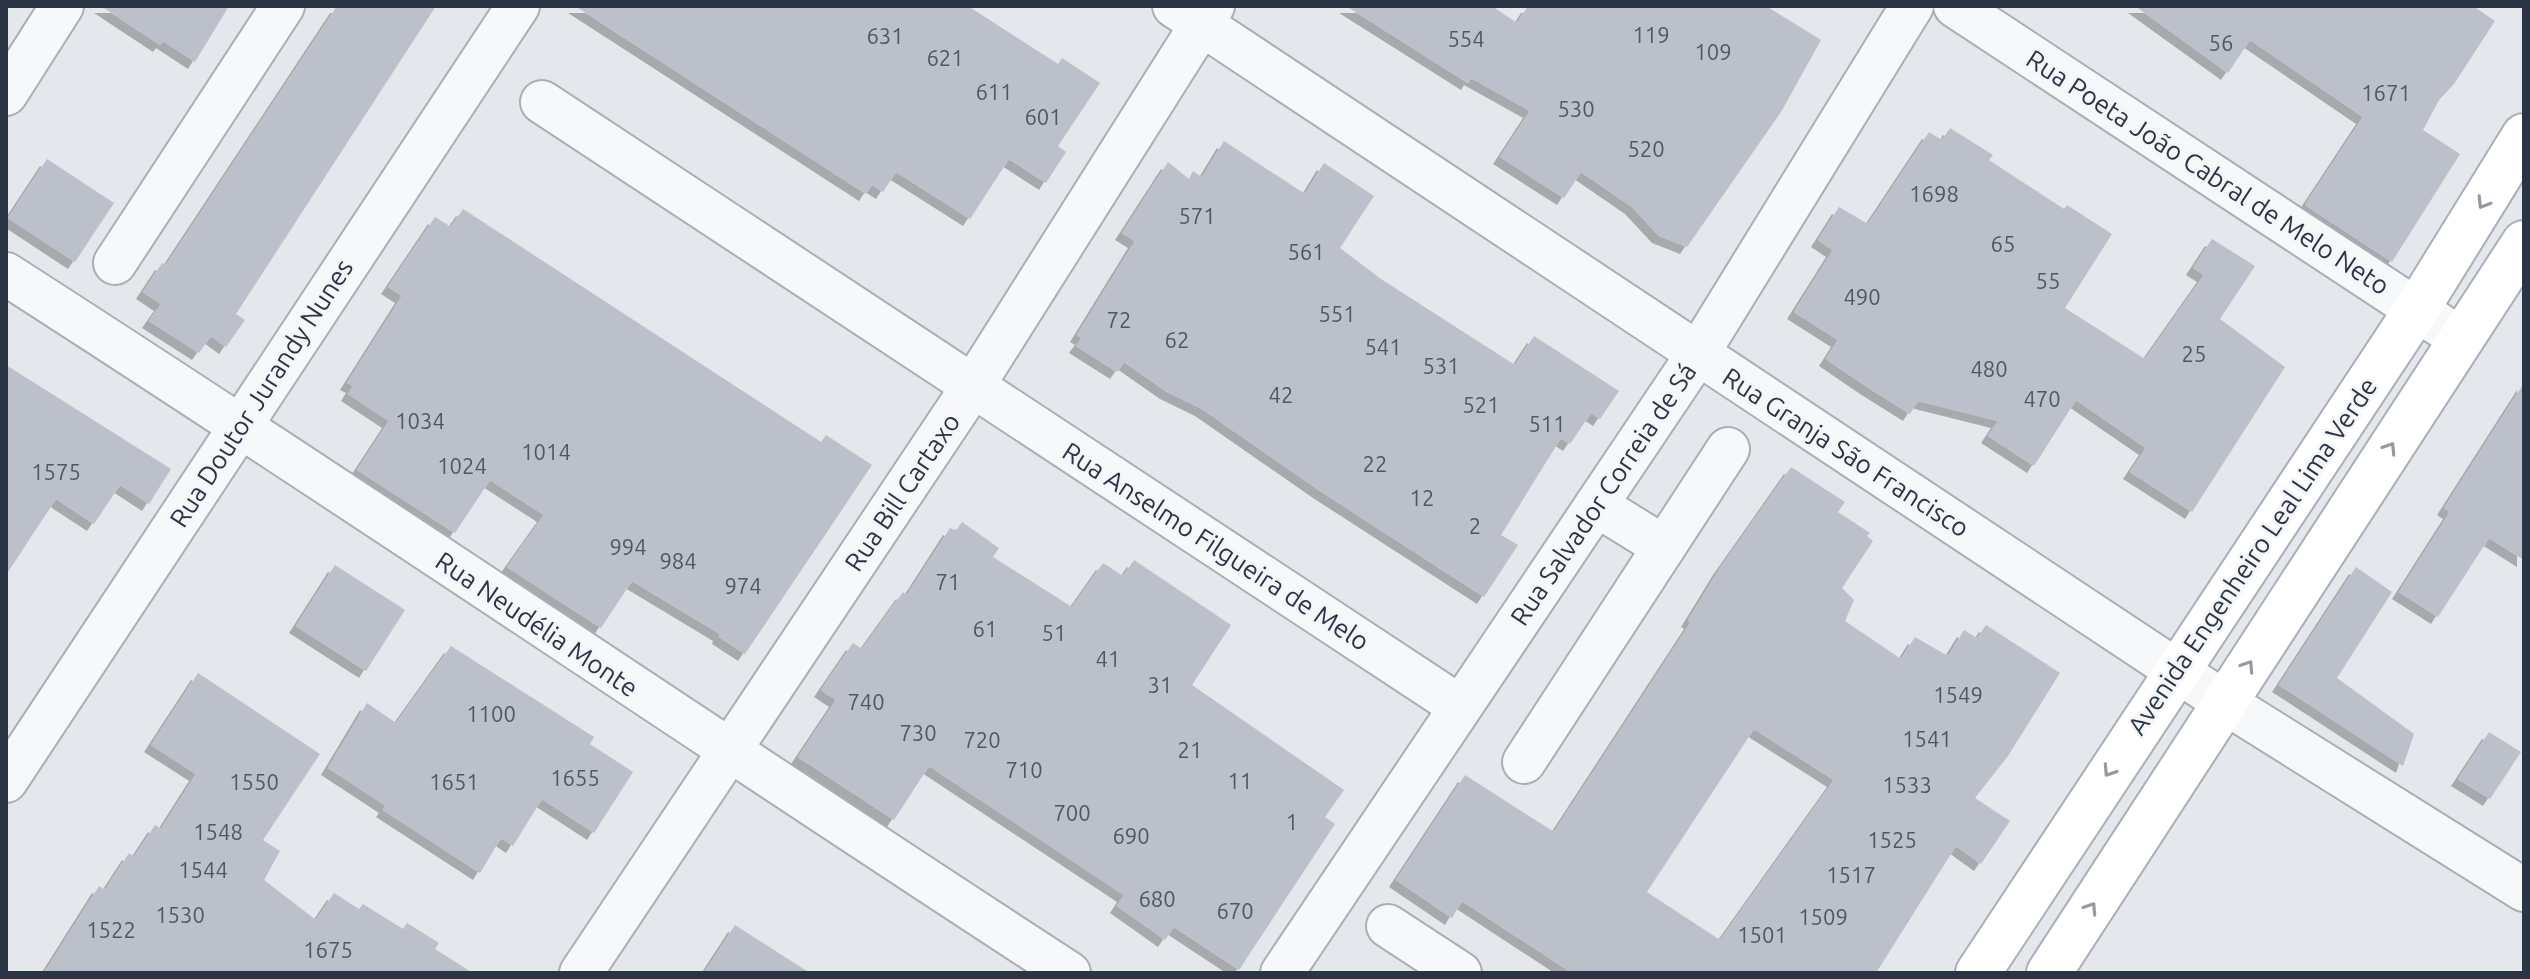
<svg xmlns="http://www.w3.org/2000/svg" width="2530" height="979" font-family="Ubuntu,sans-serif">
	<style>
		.building { fill: #bbc0ca; fill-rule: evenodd; filter: url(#shadow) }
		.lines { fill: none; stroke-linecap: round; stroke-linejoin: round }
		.minor-casing { stroke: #a9aeb7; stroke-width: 46 }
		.secondary-casing { stroke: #a9aeb7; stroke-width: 48 }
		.minor { stroke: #f7f8fa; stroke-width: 42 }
		.secondary { stroke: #fff; stroke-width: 44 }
		.oneway { stroke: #959aa2 }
		.labels { text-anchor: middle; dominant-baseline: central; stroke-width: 6; stroke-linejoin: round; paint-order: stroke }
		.number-label { font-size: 22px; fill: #4f5766 }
		.street-label { font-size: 26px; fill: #2b3445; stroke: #f4f6f9 }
	</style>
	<defs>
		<filter id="shadow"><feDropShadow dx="-7" dy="7" stdDeviation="0" flood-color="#0004"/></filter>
	</defs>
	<rect width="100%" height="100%" fill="#e4e7ec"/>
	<g class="building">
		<polygon points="101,6 229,6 195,62 163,41 160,45"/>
		<polygon points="337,6 436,6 236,314 245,320 226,347 211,336 199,353 149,321 161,304 143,292 162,263 166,265"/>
		<polygon points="575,6 968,6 1058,64 1062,58 1100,83 1058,146 1066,152 1046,183 1009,159 970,219 896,172 883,192 872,185 866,194"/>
		<polygon points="1346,6 1492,6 1517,23 1528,6 1766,6 1821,40 1781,112 1687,247 1659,236 1632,207 1581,172 1564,198 1500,157 1530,111 1471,78 1468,83"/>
		<polygon points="2135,6 2473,6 2495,21 2454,84 2439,100 2423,130 2460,154 2392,262 2305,205 2363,117 2250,40 2228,73"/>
		<polygon points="1950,128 1993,155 1989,160 2064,209 2067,205 2112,234 2065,308 2145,359 2204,275 2193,268 2212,239 2255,266 2220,319 2285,367 2192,512 2130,472 2146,448 2076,400 2034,466 1988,436 1998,421 1918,401 1910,414 1867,387 1826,359 1838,340 1794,312 1833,250 1818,240 1839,207 1868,224 1929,132 1942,140"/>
		<polygon points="1224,141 1305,194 1324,163 1374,196 1340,248 1381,279 1515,365 1534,336 1619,391 1600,419 1591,413 1570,444 1561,438 1501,535 1518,545 1484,597 1320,491 1202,409 1167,392 1124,362 1117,372 1076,346 1082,338 1077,335 1135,241 1122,233 1168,162 1189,179 1193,171 1202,177"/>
		<polygon points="47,159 114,203 75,262 8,218"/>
		<polygon points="463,209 821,442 826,435 872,465 745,654 719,637 720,634 632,581 601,628 507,567 544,515 490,480 455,533 357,470 389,421 348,394 353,386 347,383 402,296 388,287 435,217 451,227"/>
		<polygon points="6,365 171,469 149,504 120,485 94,524 56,499 6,575"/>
		<polygon points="2524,383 2524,560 2489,538 2438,617 2399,592 2450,512 2444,508"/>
		<path d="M1791,467l54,35 -7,10 32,21 -3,3 6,5 -31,47 12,12 -9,21 56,38 14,-22 33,19 16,-26 13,8 9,-13 74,48 -52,83 -33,42 35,23 -29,43 -25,-18 -80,127h-304l-110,-72 -10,17 -56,-38 69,-105 89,57 137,-210 -3,-2 32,-52zM1754,729l80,51 -114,160 -73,-48z"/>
		<polygon points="962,522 999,548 993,557 1072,607 1103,563 1123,576 1134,560 1231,625 1192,685 1344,790 1325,817 1335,824 1239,970 1174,927 1165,940 1117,906 1124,895 929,766 894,820 798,757 836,700 821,690 853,643 862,649 903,592 907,595 950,528 956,531"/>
		<polygon points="335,565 405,610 366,671 296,626"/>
		<polygon points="2356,567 2392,592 2337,678 2414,734 2403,766 2279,685"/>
		<polygon points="451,646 594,737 590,744 633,772 594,833 542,799 513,846 501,838 480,873 383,810 386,806 328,768 367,703 396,723"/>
		<polygon points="198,673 320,754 263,840 280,851 264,880 316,920 334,893 359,909 363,904 403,929 407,923 439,943 435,949 473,973 44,973 99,886 105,890 129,853 134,857 155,825 161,829 196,774 151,745"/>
		<polygon points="2489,732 2521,752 2490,799 2458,779"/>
		<polygon points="735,925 810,973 704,973"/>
	</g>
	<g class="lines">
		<g class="minor-casing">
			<g id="minor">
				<polyline points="1174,6 2224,702 2524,890"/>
				<polyline points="1955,6 2461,339"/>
				<polyline points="6,94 62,6"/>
				<polyline points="542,102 1459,706"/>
				<polyline points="115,263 283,6"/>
				<path d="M6,274c357,229 707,468 1063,699"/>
				<polyline points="1596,505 1664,547"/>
				<polyline points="1524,762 1728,449"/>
				<polyline points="6,781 518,6"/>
				<polyline points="1388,926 1460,973"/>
				<polyline points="581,973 973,386 1213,6"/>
				<polyline points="1282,973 1697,355 1912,6"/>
			</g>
		</g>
		<g class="secondary-casing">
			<g id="secondary">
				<polyline points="1978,973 2417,309 2524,136"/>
				<polyline points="2049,973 2524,243"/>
			</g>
		</g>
		<use href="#minor" class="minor"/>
		<use href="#secondary" class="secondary"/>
	</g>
	<defs><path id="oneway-chevron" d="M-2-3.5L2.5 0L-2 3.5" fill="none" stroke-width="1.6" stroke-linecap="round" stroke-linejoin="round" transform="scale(2)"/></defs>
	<g class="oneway">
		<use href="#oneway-chevron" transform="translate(2483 203) rotate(122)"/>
		<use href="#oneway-chevron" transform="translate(2390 448) rotate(-57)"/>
		<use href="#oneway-chevron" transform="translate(2248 666) rotate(-57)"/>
		<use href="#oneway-chevron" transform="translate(2109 771) rotate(123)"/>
		<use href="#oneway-chevron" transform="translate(2091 908) rotate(-57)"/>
	</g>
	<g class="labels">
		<g class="number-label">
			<text x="1651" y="34">119</text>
			<text x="885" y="35">631</text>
			<text x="1466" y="38">554</text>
			<text x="2221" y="42">56</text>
			<text x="1713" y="51">109</text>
			<text x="945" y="57">621</text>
			<text x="994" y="91">611</text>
			<text x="2386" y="92">1671</text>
			<text x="1576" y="108">530</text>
			<text x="1043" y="116">601</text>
			<text x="1646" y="148">520</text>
			<text x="1934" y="193">1698</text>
			<text x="1197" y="215">571</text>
			<text x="2003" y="243">65</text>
			<text x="1306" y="251">561</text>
			<text x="2048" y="280">55</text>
			<text x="1862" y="296">490</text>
			<text x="1337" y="313">551</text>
			<text x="1119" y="319">72</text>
			<text x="1177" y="339">62</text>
			<text x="1383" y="346">541</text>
			<text x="2194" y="353">25</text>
			<text x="1441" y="365">531</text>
			<text x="1989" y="368">480</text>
			<text x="1281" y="394">42</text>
			<text x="2042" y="398">470</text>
			<text x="1481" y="404">521</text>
			<text x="420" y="420">1034</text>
			<text x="1547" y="423">511</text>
			<text x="546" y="451">1014</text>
			<text x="1375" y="463">22</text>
			<text x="462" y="465">1024</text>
			<text x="56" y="471">1575</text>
			<text x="1422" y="497">12</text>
			<text x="1475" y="525">2</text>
			<text x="628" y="546">994</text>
			<text x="678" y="560">984</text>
			<text x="948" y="581">71</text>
			<text x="743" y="585">974</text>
			<text x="985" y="628">61</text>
			<text x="1054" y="632">51</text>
			<text x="1108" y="658">41</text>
			<text x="1160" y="684">31</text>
			<text x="1958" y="694">1549</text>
			<text x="866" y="701">740</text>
			<text x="491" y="713">1100</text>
			<text x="918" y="732">730</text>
			<text x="1927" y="738">1541</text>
			<text x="982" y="739">720</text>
			<text x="1190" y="749">21</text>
			<text x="1024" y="769">710</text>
			<text x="575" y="777">1655</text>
			<text x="1240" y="780">11</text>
			<text x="254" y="781">1550</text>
			<text x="454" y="781">1651</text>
			<text x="1907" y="784">1533</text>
			<text x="1072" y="812">700</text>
			<text x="1292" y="821">1</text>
			<text x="218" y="831">1548</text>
			<text x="1131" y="835">690</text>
			<text x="1892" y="839">1525</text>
			<text x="203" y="869">1544</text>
			<text x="1851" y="874">1517</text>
			<text x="1157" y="898">680</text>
			<text x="1235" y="910">670</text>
			<text x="180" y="914">1530</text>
			<text x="1823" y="916">1509</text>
			<text x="111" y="929">1522</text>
			<text x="1762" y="934">1501</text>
			<text x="328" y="949">1675</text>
		</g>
		<g class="street-label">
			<text transform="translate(2208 172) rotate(33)">Rua Poeta João Cabral de Melo Neto</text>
			<text transform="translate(261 393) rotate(-57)">Rua Doutor Jurandy Nunes</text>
			<text transform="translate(1846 452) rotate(33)">Rua Granja São Francisco</text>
			<text transform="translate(902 492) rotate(-56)">Rua Bill Cartaxo</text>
			<text transform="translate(1603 494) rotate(-56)">Rua Salvador Correia de Sá</text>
			<text transform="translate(1216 546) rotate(33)">Rua Anselmo Filgueira de Melo</text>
			<text transform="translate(2252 556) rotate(-56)">Avenida Engenheiro Leal Lima Verde</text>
			<text transform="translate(537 624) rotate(34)">Rua Neudélia Monte</text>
		</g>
	</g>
	<rect width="2530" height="979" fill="none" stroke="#2b3445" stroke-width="16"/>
</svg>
